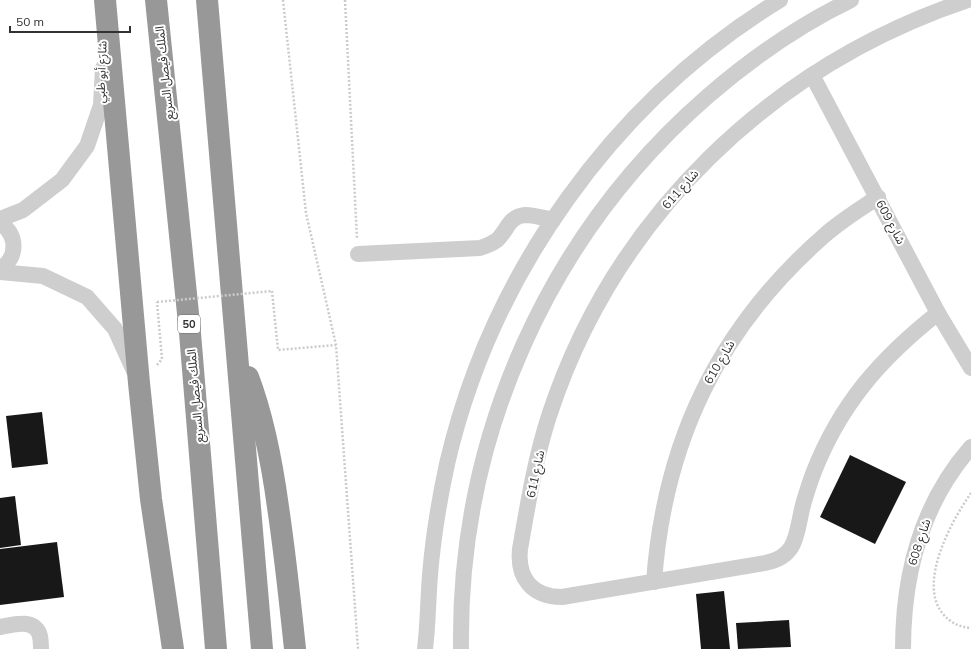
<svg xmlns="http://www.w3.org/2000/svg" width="971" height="649" font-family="Mulish,'Noto Sans Arabic',sans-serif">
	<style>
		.building { fill: #181818 }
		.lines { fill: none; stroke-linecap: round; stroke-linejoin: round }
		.path { stroke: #cbcbcb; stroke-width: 2.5; stroke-dasharray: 2 2; stroke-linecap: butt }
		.minor { stroke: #cecece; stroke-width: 16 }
		.highway { stroke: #989898; stroke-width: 22 }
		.path-bridge { stroke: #cbcbcb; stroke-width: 2.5; stroke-dasharray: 2 2; stroke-linecap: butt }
		.labels { text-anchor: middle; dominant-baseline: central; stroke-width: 4; stroke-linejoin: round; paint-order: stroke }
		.shield { fill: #fff; stroke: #6f6f6f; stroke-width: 1 }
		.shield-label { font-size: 11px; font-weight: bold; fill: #313131 }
		.street-label { font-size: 12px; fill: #313131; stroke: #fff }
	</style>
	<rect width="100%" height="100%" fill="#fff"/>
	<g class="building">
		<polygon points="42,412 48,464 12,468 6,416"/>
		<polygon points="850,455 906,482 875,544 820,517"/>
		<polygon points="15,496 21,545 0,548 0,498"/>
		<polygon points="57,542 64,597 0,605 0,549"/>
		<polygon points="724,591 730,649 701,649 696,594"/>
		<polygon points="789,620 791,647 738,649 736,623"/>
	</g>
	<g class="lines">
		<g class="path">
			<polyline points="283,0 306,213 336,345 358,649"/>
			<polyline points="345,0 357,239"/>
			<polyline points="272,291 278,350 336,345"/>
			<polyline points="157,365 162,359 157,302"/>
			<path d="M971,493c-19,27 -54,90 -28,121 8,9 16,13 28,14"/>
		</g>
		<g class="minor">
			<polyline points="812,75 938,313 971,368"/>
			<polyline points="0,219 23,210 62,180 87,146 101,105 103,68"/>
			<path d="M0,223c18,12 18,35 0,46"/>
			<path d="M358,254l122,-6c6,-2 12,-4 17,-8 10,-9 12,-24 28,-25 9,0 19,3 28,5"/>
			<polyline points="0,272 43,276 87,297 115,329 134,371"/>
			<path d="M938,313c-57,45 -98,91 -125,161 -4,11 -8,23 -11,35 -6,26 -5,48 -37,54l-203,34c-30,0 -45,-19 -42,-48 8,-45 15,-90 29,-133 65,-199 222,-350 419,-416"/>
			<path d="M654,582c10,-141 65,-255 172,-348 16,-14 34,-25 52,-37"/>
			<path d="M0,627c12,-2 32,-9 39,6 2,5 2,11 2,16"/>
			<path d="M425,649c3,-24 3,-49 5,-74 3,-37 9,-74 17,-111 44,-190 166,-362 333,-464"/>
			<path d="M461,649c-3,-212 87,-414 247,-553 44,-38 91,-71 143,-96"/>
			<path d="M903,649c0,-74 18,-145 68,-202"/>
		</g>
		<g class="highway">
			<polyline points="105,0 139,383 151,499 173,649"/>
			<polyline points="156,0 190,333 216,649"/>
			<polyline points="207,0 262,649"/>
			<path d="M248,377c16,42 24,86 30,130 7,47 12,94 17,142"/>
		</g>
		<polyline class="path-bridge" points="157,302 272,291"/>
	</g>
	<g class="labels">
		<rect class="shield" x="178" y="315" width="22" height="18" rx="3"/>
		<g class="shield-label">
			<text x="189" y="324">50</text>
		</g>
		<g class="street-label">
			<text transform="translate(101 72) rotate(-88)">شارع أبو ظبي</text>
			<text transform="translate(164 73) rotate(-96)">الملك فيصل السريع</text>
			<text transform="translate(680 189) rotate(-49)">شارع 611</text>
			<text transform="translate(891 222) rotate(62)">شارع 609</text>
			<text transform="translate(719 362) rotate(-60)">شارع 610</text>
			<text transform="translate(195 396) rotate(-95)">الملك فيصل السريع</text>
			<text transform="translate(535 474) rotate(-78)">شارع 611</text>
			<text transform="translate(919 542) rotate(-72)">شارع 608</text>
		</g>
	</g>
	<path d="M10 26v6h120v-6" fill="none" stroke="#313131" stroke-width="2"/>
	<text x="16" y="26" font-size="12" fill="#313131" stroke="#ffffff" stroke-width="3" paint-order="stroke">50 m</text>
</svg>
